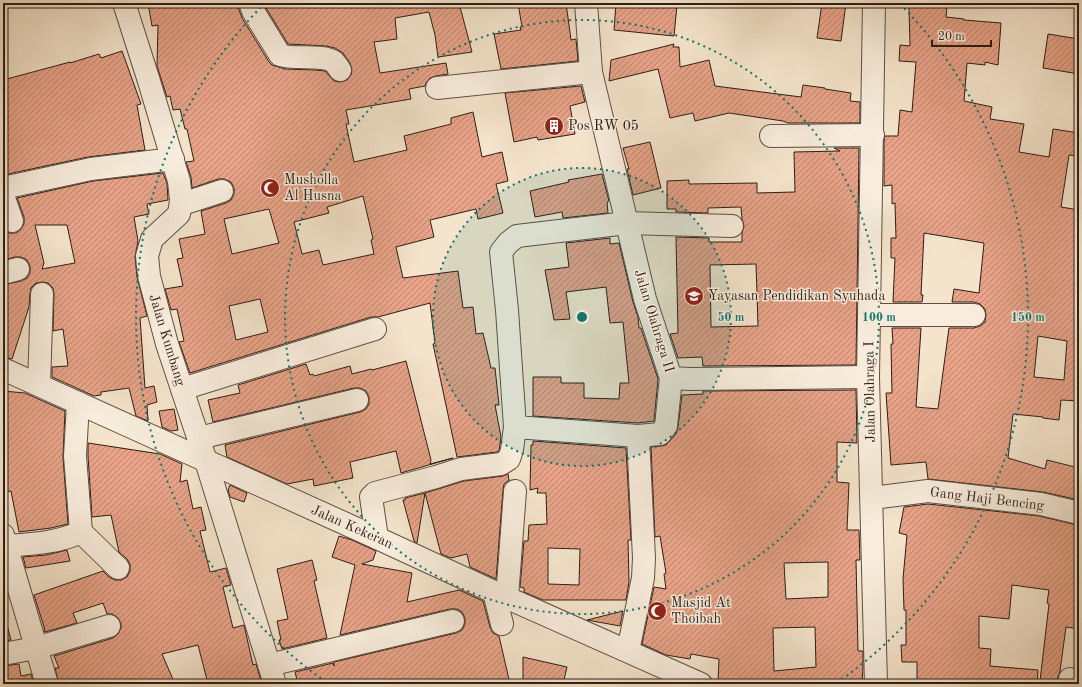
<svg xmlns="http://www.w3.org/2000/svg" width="1082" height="687" font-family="'Old Standard TT',serif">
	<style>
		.building { fill: url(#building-hatch); stroke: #2d1d16; fill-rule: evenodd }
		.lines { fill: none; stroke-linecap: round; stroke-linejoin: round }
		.minor-casing { stroke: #5f4f43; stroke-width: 24 }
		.minor { stroke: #f8eddd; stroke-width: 22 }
		.ring { fill: none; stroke: #0f766e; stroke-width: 2; stroke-dasharray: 2 4 }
		.labels { text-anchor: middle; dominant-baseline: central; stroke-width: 3; stroke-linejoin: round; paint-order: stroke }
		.poi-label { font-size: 14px; fill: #2d1d16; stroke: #f8eddd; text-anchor: start }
		.street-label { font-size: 14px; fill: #2d1d16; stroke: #f8eddd }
		.centre { fill: #0f766e; stroke: #f8eddd; stroke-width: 2 }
		.ring-label { font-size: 12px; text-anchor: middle; font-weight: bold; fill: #0f766e; stroke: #f8eddd; stroke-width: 3; stroke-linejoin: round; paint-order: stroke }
	</style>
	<defs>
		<pattern id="building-hatch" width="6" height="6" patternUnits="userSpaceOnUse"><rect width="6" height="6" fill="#e8a388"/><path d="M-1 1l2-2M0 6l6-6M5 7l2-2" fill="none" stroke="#bc846e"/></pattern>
	</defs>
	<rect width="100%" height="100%" fill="#f4e4cb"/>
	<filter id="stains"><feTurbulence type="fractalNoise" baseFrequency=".005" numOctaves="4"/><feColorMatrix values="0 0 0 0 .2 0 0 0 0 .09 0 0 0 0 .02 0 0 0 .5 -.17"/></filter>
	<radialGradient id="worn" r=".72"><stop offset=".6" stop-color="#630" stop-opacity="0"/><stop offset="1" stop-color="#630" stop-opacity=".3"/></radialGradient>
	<g class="building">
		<path d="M148,3h90v4l4,11 27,44 3,3 13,4 30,1 10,1 9,10 6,1 7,-2 4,-5 1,-5 -2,-7 -7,-10 -8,-5 -9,-2 -38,-2 -25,-41h196l13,49 -34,5 -3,-22 -6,-23 -34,6 2,21 -23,3 6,31 66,-10 2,11 -12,2 -6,2 -4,5 -1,3 -16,3 2,10 -65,11 3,14h-3l8,38 53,-12 -3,-14 47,-12v-6l22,-6 9,45 20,-5 6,29 -12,3 7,29 -25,6 -2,-10 -46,11 4,17 -38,10 7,31 55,-7 5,37 10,-1 3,27 7,-1 8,35h4l4,37h-4l6,32 -2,14 -2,1 -40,5 -24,-113 2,-1 -5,-40 -52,14h-7l-181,56 -11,-31 5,-1 -7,-32 -6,1 -6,-21 18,-3 -6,-27 6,-1 -4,-19 26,-5 -4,-23 25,-8 5,-3 3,-6v-6l-3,-6 -7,-3h-6l-26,9 -1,-11 -5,-15 8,-1 -7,-32h-2l-5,-20 -7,1 -3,-14 -3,1 -10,-31 1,-41 -6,1zM363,196l10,43 -2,1 3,14 -51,11 -4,-15 -17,4 -8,-32 35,-9 -2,-6zM269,209l10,34 -47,11 -8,-35zM260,299l8,33 -32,8 -7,-34z"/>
		<polygon points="518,3 566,3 571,40 576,39 578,61 501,69 494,34 521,30 520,27 522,27"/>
		<polygon points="616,3 655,3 677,5 674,36 614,30"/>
		<polygon points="822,3 846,3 841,41 817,38"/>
		<path d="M947,6l-1,11 18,2v1l37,3 -3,42 -13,-3v3l-18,-2 -3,38 28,6 -2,12 34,5 -5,28 30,5 4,-28 26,4v23l-10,-1 -8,52 18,3v191l-18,-1 -2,20 -16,-2v-1l-30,-3 -5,44 37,11 2,-9 32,8v32l-36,-8 -115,-13 -2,-17 -35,3 -5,-72h6l-1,-49h2l-1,-16h29l-5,79 22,2 11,-81h25l6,-2 5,-4 1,-7 -1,-6 -5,-5 -6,-2h-22l2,-13 25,4 5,-50 -60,-10 -3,62h2l-1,7h-29l2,-44h-4v-20h5l-1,-35 -3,1v-19l-8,1v-46l1,-4h13l2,-26 12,2 4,-50 -17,-1 1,-16 10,1 -1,-39zM1038,336l29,5 -3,39 -30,-3z"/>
		<polygon points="1048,34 1079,39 1079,74 1043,68"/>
		<polygon points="674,44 673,47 679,47 680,67 709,60 715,86 801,97 803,85 825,88 825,89 851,93 850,101 860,102 860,123 788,123 783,121 729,113 695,121 693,113 670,118 658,69 609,81 611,60"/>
		<polygon points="122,51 141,104 137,105 145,150 88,157 3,175 3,80 70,62 70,63 99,54 101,58"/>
		<polygon points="581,86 585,102 570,106 575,134 538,140 537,137 514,142 505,93"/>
		<polygon points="650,142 661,188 633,195 627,169 629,169 623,148"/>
		<path d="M834,148h25l-3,217 -153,1 -1,-9 -24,1 -8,-24 8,-1 -2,-96 33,1v4h33v-9l2,-7 -2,-7 -1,-12 -33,1v5l-32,-1v-3h-9v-28l22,-1v4l68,-1v10l38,-1 -1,-40 46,-1zM756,264l2,62 -47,1 -1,-62z"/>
		<path d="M163,173l4,10 1,17 -21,4 2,10 -15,3 4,24 -3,16 2,20 10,39 -7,2 5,70 9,-2 3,16 -10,3 1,16 -12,-5 -7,-28 -28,4v3l-7,1 -42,-19v-10l16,-1 -5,-37 -10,2 1,-37 -1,-6 -5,-5 -5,-1 -7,1 -5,5 -1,6 -1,13 -17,52 -9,-2v-72l18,-4 6,-3 3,-5v-7l-3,-6 -6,-3h-6l-12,3v-31l6,4h7l5,-4 3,-5v-7l-7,-19 76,-17zM35,225h32l8,38 -33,6 2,-6z"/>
		<polygon points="602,174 609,201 607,202 608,213 563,218 562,212 535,217 530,191 569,182 568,180"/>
		<polygon points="610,238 610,244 619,243 633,302 638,317 639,328 641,328 658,379 654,421 638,423 533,416 533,377 561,377 561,383 584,383 584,398 619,399 620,383 629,383 623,322 610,323 606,287 566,292 570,319 554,320 545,270 569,267 566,243"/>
		<polygon points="406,361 431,460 430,464 453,458 401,473 396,451 350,462 353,478 314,486 313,479 287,484 227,457 225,445 360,412 366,409 369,404 369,397 366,391 360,388 354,388 213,422 208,400 240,393 238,385 306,364 310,375 313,374 314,376 350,366 352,374 371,369 372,370"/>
		<path d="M856,390l1,53 -20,-1v40l12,1 -2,47h12l1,30h-4l2,91h5v16l-1,17h-125l-19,-2 1,-23 -28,-5 -1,5 -24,-4 -24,-11 12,-57 12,2 -2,-15 2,-1 -6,-37 -5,1 -4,-90 10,-1 5,-1 10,-11 2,-7 4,-32 21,-1v-3zM828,562v35l-42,2 -2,-36zM815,627l1,40 -42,4 -1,-43z"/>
		<polygon points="3,391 25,393 65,411 63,457 68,524 51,528 19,532 11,491 3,492"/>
		<polygon points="174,409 178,430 171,431 162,427 159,411"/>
		<path d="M533,441l93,7 5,92h-3l1,42 -3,18h-83l-19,-8v-4l-4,-1 4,-46h4l1,-16 18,-1 -1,-31h-9l1,-5 -8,2 1,-45h2zM548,548l32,1 -1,36 -31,-1z"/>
		<polygon points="88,443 160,454 182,464 180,482 187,480 193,509 201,507 206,530 200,531 210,572 226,568 231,585 223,587 233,628 244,625 253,665 256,664 262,684 208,684 198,645 162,654 175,684 59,684 55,668 59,668 54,656 113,638 118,634 121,628 121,623 117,617 112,614 107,614 103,603 73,613 77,623 45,632 44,630 45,630 34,595 103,571 109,577 115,580 121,580 127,577 130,571 130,564 127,559 119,552 111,515 92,517 88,456"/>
		<polygon points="508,474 509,480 504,484 503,490 496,579 470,567 467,554 451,558 441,554 425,493 464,481 503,476"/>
		<polygon points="230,485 247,493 244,502 230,497 228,490"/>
		<polygon points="425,493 417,543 414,541 403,500 405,500 405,498"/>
		<polygon points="928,504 1039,516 1077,525 1079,549 1079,629 1066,627 1060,671 1058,677 1057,682 1040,681 1049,604 1047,603 1049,590 1012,585 1009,619 979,616 979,648 991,649 990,666 1038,670 1037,684 917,684 917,662 902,662 901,645 906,645 906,610 904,610 903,579 907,535 899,533 904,507"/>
		<polygon points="339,536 352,540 376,551 373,560 362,564 412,573 407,602 459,590 483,601 490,627 493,633 499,636 510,684 298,684 295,672 333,663 334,666 334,662 456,633 462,630 465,624 465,618 462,612 457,609 450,609 340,635 355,565 332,557"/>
		<polygon points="67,550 70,561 26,568 23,557 46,555"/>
		<polygon points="312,560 317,580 314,581 327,638 282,649 279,640 281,640 277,621 288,619 277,569"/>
		<polygon points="623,611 620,626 587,620"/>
		<polygon points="7,625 11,640 3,641 3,626"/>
		<polygon points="523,657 567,667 563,684 537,684 523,681"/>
		<polygon points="19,664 21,676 31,674 34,684 5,684 3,677 3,666"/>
	</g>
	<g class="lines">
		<g class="minor-casing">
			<g id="minor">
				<polyline points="124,3 148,78 179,181 181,200 179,214 152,239 147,256 149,276 167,344 206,461 275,684"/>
				<path d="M250,3l3,8 27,44c14,5 43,-1 54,7 2,2 4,5 6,8"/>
				<polyline points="586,3 591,72 645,299 671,378 690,379 868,377"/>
				<polyline points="874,3 868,377 876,684"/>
				<polyline points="437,88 591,72"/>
				<polyline points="771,136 873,135"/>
				<polyline points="3,188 91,169 173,159"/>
				<polyline points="3,195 12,221"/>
				<polyline points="182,204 222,191"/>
				<polyline points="3,273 18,269"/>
				<polyline points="870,315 974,315"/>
				<polyline points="3,369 377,538 494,592 701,684"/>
				<polyline points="671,378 666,426 660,434 638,436 515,427 507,310 501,252 508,243 517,236 627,223 732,226"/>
				<polyline points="39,384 42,294"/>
				<polyline points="182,389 375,329"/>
				<polyline points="78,403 75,456 81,532 118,568"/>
				<polyline points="199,438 357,400"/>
				<polyline points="872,498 928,491 1041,504 1079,513"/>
				<polyline points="3,535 47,684"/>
				<polyline points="377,538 371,497 375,493 436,477 461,469 501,464 509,459 512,450 515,427"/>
				<path d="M6,546c25,-2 52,-3 75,-14"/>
				<polyline points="494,592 502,624"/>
				<polyline points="507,598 515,491"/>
				<polyline points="628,651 643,578 644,558 638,436"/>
				<polyline points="3,654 36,648 109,626"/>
				<polyline points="269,665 453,621"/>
				<polyline points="1069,684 1070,679"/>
			</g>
		</g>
		<use href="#minor" class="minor"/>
	</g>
	<circle cx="582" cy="317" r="149" fill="#0f766e" fill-opacity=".12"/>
	<g class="ring">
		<circle cx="582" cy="317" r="149"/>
		<circle cx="582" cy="317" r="297"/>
		<path d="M326 682A446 446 0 0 1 264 4M900 4A446 446 0 0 1 838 682"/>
	</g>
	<defs>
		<g id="building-disc" transform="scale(1)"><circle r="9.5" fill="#8f2418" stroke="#f8eddd"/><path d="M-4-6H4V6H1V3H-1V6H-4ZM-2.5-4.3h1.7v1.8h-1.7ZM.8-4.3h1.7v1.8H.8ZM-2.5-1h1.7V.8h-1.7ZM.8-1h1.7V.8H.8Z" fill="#fff"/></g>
		<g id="mosque-disc" transform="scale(1)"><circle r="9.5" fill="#8f2418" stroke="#f8eddd"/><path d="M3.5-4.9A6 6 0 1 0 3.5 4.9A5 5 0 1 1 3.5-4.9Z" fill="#fff"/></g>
		<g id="school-disc" transform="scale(1)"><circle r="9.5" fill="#8f2418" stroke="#f8eddd"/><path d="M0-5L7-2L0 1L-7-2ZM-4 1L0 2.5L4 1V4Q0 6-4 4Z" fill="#fff"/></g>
	</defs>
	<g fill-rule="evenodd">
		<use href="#building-disc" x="554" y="126"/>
		<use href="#mosque-disc" x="270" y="188"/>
		<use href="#school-disc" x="694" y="296"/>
		<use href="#mosque-disc" x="657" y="611"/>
	</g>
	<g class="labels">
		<g class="poi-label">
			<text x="568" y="126">Pos RW 05</text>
			<text x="284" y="180">Musholla<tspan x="284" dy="16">Al Husna</tspan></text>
			<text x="708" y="296">Yayasan Pendidikan Syuhada</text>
			<text x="671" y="603">Masjid At<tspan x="671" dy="16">Thoibah</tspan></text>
		</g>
		<g class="street-label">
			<text transform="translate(654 321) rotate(73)">Jalan Olahraga II</text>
			<text transform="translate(167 340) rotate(73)">Jalan Kumbang</text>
			<text transform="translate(870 392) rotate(-91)">Jalan Olahraga I</text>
			<text transform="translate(987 499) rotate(7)">Gang Haji Bencing</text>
			<text transform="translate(352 527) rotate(24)">Jalan Kekeran</text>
		</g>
	</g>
	<circle cx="582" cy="317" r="6" class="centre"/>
	<g class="ring-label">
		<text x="731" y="321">50 m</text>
		<text x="879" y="321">100 m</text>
		<text x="1028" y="321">150 m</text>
	</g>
	<rect width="1082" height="687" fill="none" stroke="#f4e4cb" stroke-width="16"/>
	<rect x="4" y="4" width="1074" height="679" fill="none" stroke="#2d1d16" stroke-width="2"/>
	<rect x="8" y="8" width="1066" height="671" fill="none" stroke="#2d1d16"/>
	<path d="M932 40v6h59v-6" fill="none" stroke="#2d1d16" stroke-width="2"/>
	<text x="938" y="40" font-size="12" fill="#2d1d16" stroke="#f8eddd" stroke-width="3" paint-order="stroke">20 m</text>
	<rect width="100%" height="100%" filter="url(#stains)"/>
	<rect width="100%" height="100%" fill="url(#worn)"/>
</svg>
